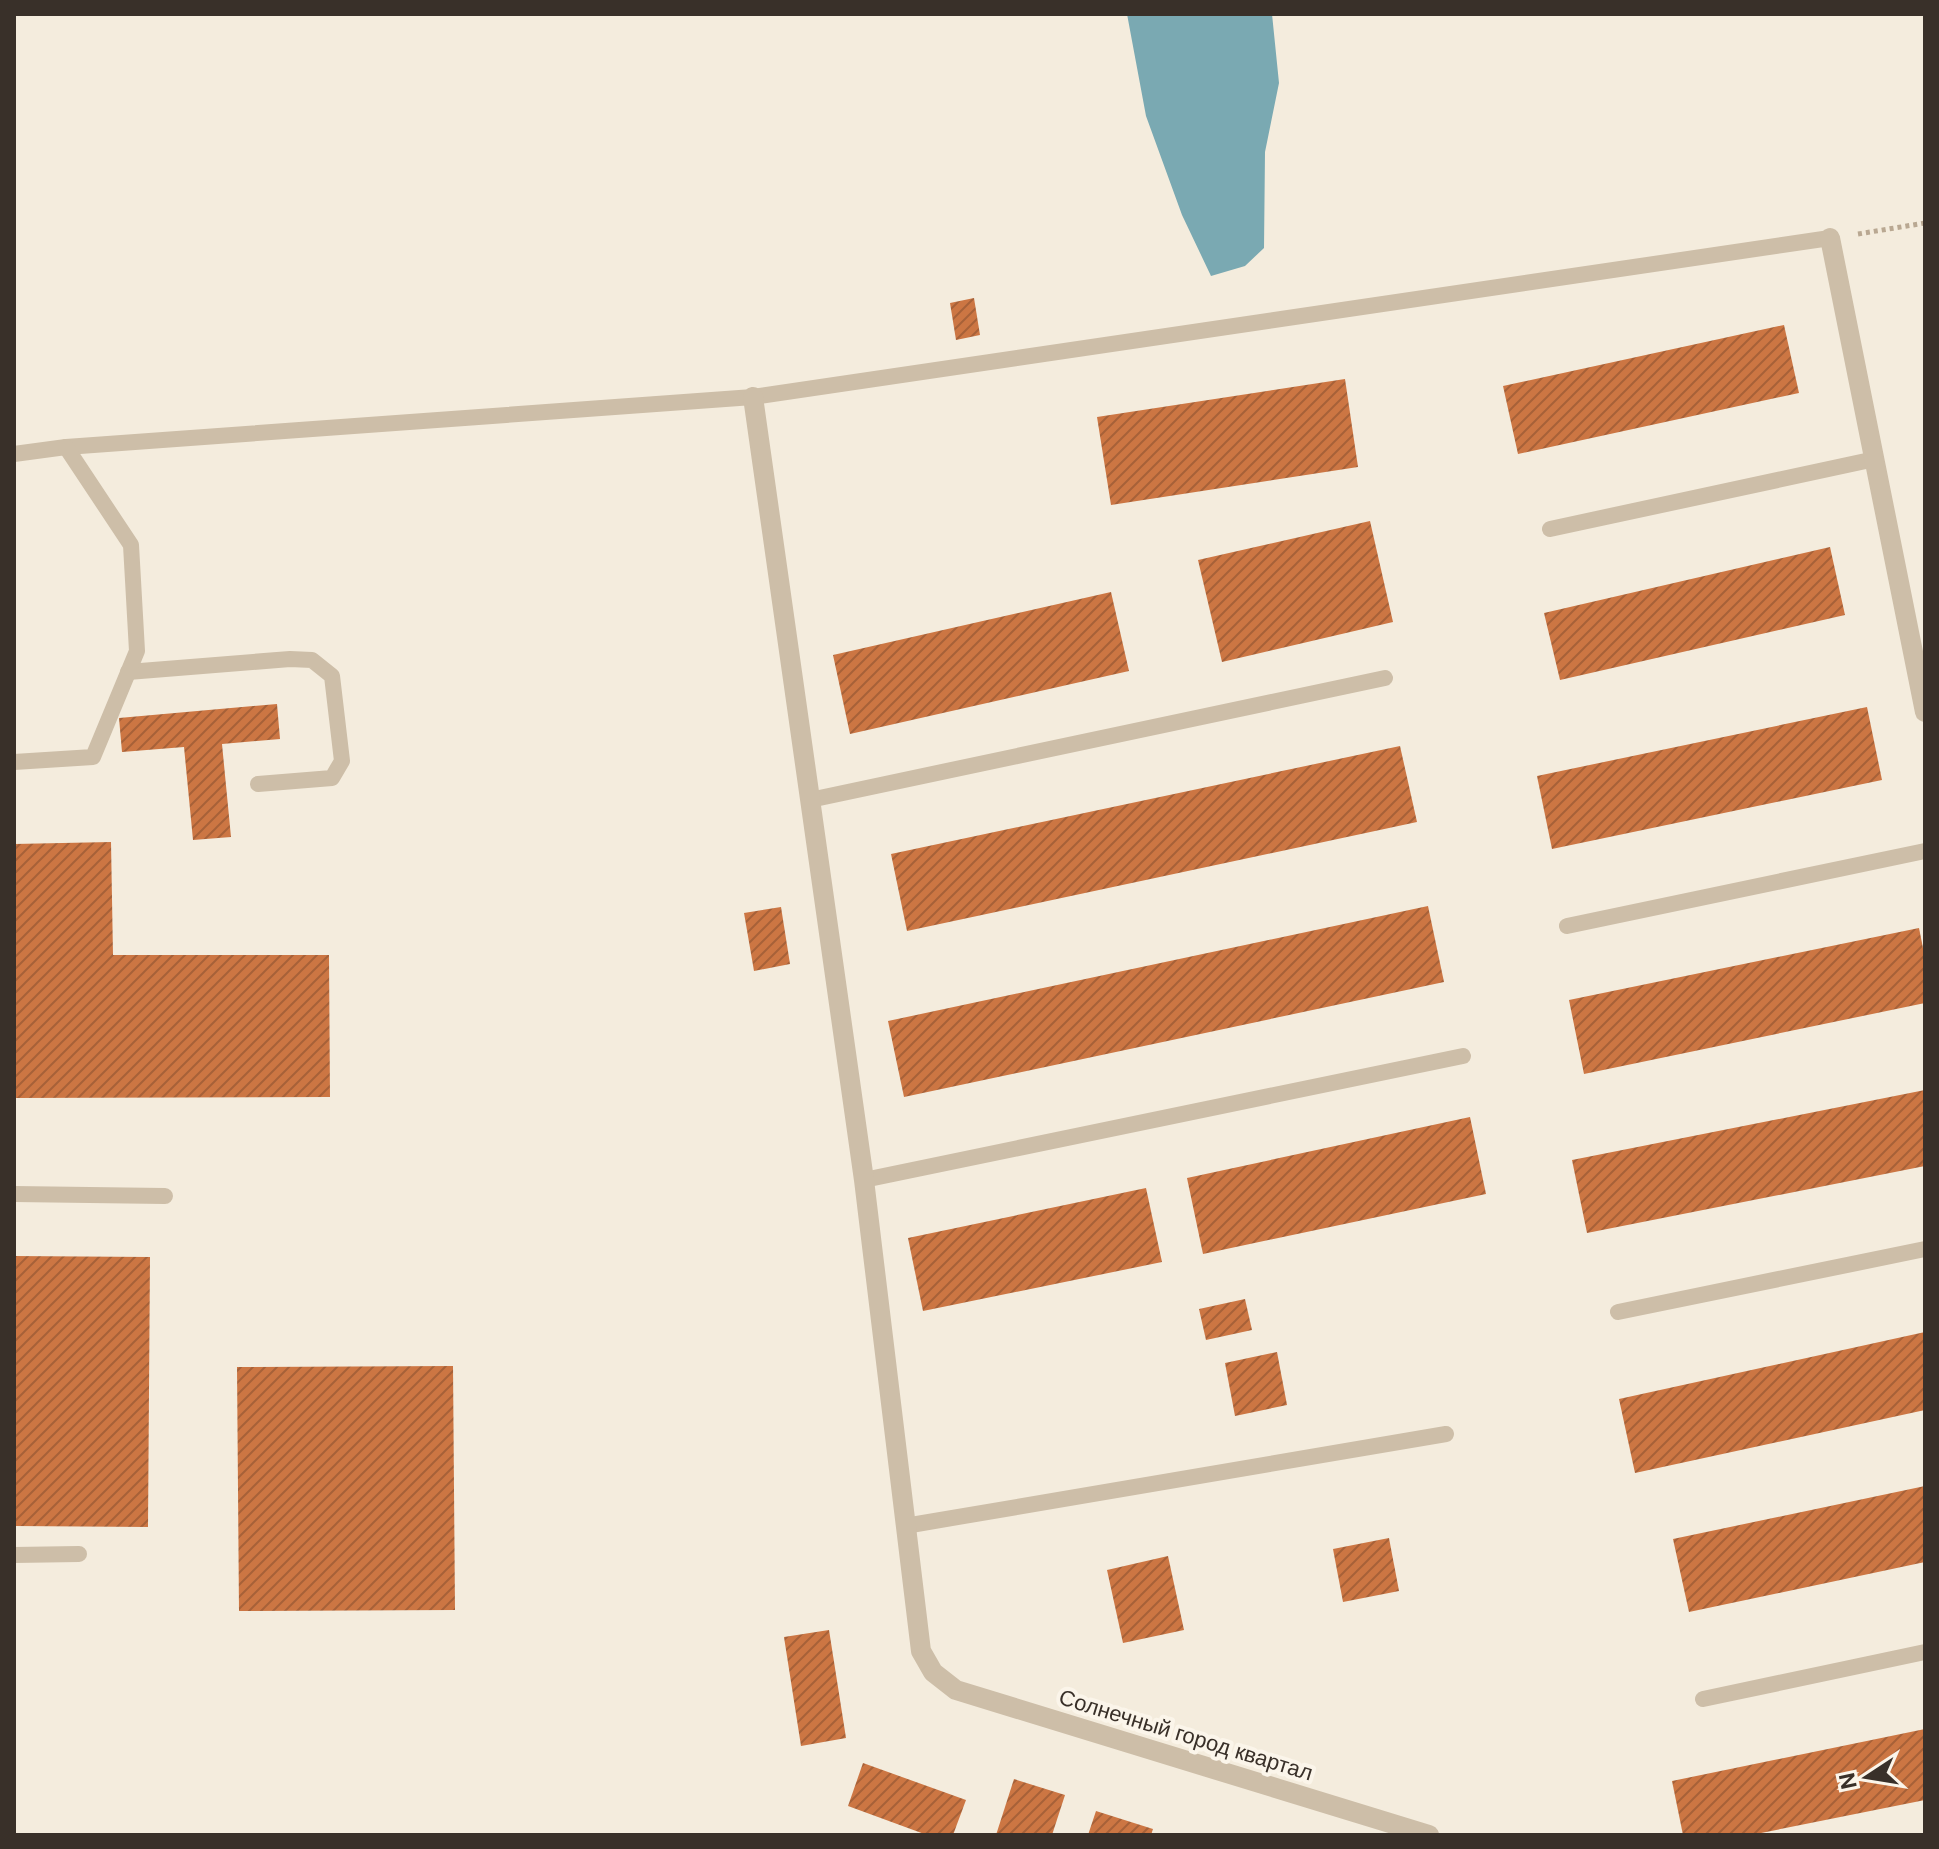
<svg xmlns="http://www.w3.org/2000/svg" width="1939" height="1849" font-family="'DM Sans',sans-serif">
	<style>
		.water { fill: #7aa9b2 }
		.building { fill: url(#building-hatch) }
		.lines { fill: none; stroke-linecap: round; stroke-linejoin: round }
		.path { stroke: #b9a892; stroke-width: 5; stroke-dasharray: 4 4; stroke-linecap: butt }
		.lane { stroke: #cdbea8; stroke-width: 16 }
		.street { stroke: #cdbea8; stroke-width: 20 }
		.labels { text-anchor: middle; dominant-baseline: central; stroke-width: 8; stroke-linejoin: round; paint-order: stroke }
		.street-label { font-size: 22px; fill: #393029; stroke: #fbf5ea }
	</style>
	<defs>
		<pattern id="building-hatch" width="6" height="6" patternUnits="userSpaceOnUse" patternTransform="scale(2)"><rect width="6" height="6" fill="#cc7643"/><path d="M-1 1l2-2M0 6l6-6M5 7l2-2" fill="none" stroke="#a76138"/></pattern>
	</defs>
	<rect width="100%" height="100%" fill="#f4ecdd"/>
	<polygon class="water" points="1127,14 1272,14 1279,83 1265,152 1264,248 1245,266 1211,276 1182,215 1146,116"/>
	<g class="building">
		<polygon points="974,298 980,335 956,340 950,303"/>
		<polygon points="1784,325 1799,393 1518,454 1503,386"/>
		<polygon points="1345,379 1358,467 1111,505 1097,417"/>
		<polygon points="1370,521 1393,622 1222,662 1198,560"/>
		<polygon points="1830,547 1845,615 1560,680 1544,613"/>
		<polygon points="1111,592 1129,671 850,734 833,655"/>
		<polygon points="277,704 280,739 222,744 231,837 193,840 184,747 122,752 119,718"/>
		<polygon points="1867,707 1882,780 1552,849 1537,776"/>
		<polygon points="1400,746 1417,822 907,931 891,854"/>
		<polygon points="111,842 113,955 329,955 330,1097 14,1098 14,844"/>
		<polygon points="1428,906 1444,982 904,1097 888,1021"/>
		<polygon points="781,907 790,964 754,971 744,913"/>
		<polygon points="1919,928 1925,958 1925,1003 1584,1074 1569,1000"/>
		<polygon points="1925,1090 1925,1166 1587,1233 1572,1160"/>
		<polygon points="1470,1117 1486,1194 1203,1254 1187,1178"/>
		<polygon points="1146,1188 1162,1262 923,1311 908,1238"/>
		<polygon points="14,1256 150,1257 148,1527 14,1526"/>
		<polygon points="1245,1299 1252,1330 1206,1340 1199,1309"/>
		<polygon points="1925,1332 1925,1410 1635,1473 1619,1399"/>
		<polygon points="1277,1352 1287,1405 1235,1416 1225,1363"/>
		<polygon points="453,1366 455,1610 239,1611 237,1367"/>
		<polygon points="1925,1486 1925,1562 1689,1612 1673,1539"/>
		<polygon points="1389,1538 1399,1591 1343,1602 1333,1549"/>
		<polygon points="1168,1556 1184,1630 1123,1643 1107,1570"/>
		<polygon points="829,1630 846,1738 801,1746 784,1637"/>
		<polygon points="1925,1729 1925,1800 1751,1835 1683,1835 1672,1781"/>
		<polygon points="863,1763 966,1800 953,1835 927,1835 848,1806"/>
		<polygon points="1014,1779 1065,1795 1052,1835 996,1835"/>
		<polygon points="1096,1811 1153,1829 1151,1835 1088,1835"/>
	</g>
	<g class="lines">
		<polyline class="path" points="1858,234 1925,223"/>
		<g class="lane">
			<polyline points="14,454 66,447 753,397 1830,238"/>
			<polyline points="1550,529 1875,459"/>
			<polyline points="128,672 290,659 312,660 332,676 342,761 332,778 258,784"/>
			<polyline points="14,762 93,757 137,651 131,545 66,447"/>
			<polyline points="810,800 1385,678"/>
			<polyline points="1567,926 1925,851"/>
			<polyline points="864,1180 1463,1056"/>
			<polyline points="14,1194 165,1196"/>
			<polyline points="1618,1312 1925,1249"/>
			<polyline points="905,1526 1446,1434"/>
			<polyline points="14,1555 79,1554"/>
			<polyline points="1703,1699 1925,1652"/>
		</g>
		<g class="street">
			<polyline points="1830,238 1925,712"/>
			<polyline points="753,397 864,1180 921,1651 933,1672 956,1690 1429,1835"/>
		</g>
	</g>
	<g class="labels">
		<g class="street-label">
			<text transform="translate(1186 1735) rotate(17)">Солнечный город квартал</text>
		</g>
	</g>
	<rect width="1939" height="1849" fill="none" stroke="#393029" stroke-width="32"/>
	<g transform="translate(1867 1777) rotate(258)" stroke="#fbf5ea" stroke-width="6" paint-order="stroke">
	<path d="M0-6L14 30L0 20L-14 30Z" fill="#393029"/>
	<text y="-12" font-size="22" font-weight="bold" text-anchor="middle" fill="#393029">N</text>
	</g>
</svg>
